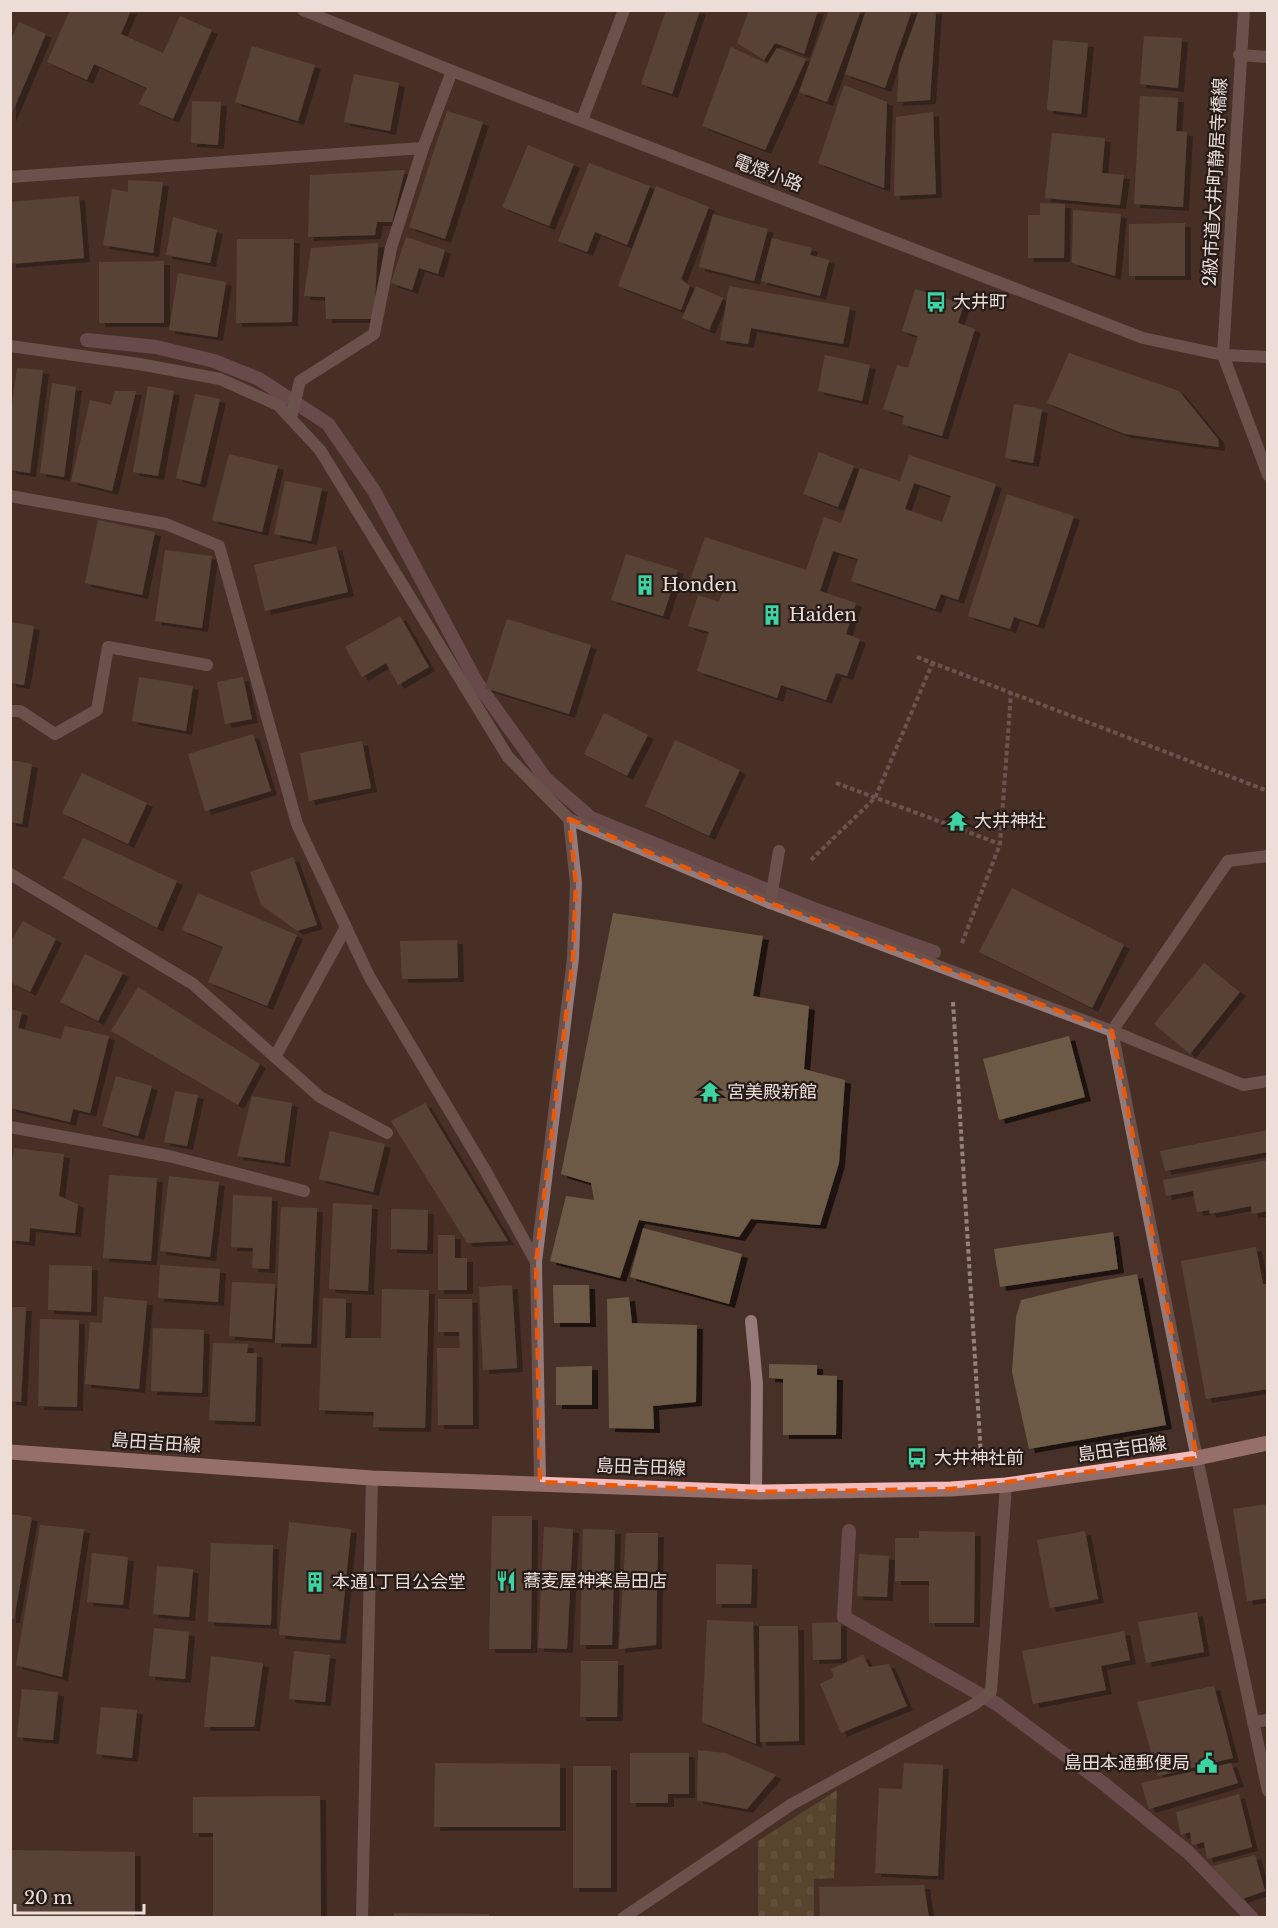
<svg xmlns="http://www.w3.org/2000/svg" width="1278" height="1928" font-family="'Libre Baskerville','Noto Sans JP',serif">
	<style>
		.cemetery { fill: url(#cemetery-stones) }
		.lines { fill: none; stroke-linecap: round; stroke-linejoin: round }
		.stream { stroke: #926a77; stroke-width: 14 }
		.building { fill: #6c5a47; fill-rule: evenodd; filter: url(#shadow) }
		.path { stroke: #94817a; stroke-width: 4; stroke-dasharray: 4.5 3; stroke-linecap: butt }
		.service { stroke: #967a7a; stroke-width: 12 }
		.minor { stroke: #967a7a; stroke-width: 12 }
		.tertiary { stroke: #967a7a; stroke-width: 12 }
		.primary { stroke: #f6bcbc; stroke-width: 15 }
		.marked { fill: none; stroke: #e8590c; stroke-width: 4.5; stroke-dasharray: 12 8; stroke-linejoin: round }
		.labels { text-anchor: middle; dominant-baseline: central; stroke-width: 4.5; stroke-linejoin: round; paint-order: stroke }
		.street-label { font-size: 18px; fill: #ecddd7; stroke: #251b17 }
		.poi-label { font-size: 18px; fill: #ecddd7; stroke: #251b17; text-anchor: start }
	</style>
	<defs>
		<pattern id="cemetery-stones" width="16" height="16" patternUnits="userSpaceOnUse" patternTransform="scale(1.5)"><rect width="16" height="16" fill="#6e6036"/><path d="M2 7V4a2 2 0 0 1 4 0v3zM10 15v-3a2 2 0 0 1 4 0v3z" fill="#837652"/></pattern>
		<filter id="shadow"><feDropShadow dx="6" dy="4" stdDeviation="0" flood-color="#0009"/></filter>
	</defs>
	<rect width="100%" height="100%" fill="#473027"/>
	<polygon class="cemetery" points="837,1790 834,1878 814,1879 814,1917 758,1917 758,1841"/>
	<g class="lines">
		<g class="stream">
			<polyline points="87,340 156,347 214,361 259,379 328,424 374,491 477,683 546,779 591,818 811,908 934,952"/>
			<polyline points="849,1531 844,1617 997,1704 1103,1783 1189,1853 1252,1918"/>
		</g>
	</g>
	<g class="building">
		<polygon points="70,10 131,10 121,34 163,53 180,16 212,30 173,119 139,104 147,88 94,64 87,80 47,62"/>
		<polygon points="666,10 700,10 672,94 641,84"/>
		<polygon points="749,10 818,10 804,54 775,43 764,60 737,43"/>
		<polygon points="829,10 861,10 827,102 799,92"/>
		<polygon points="866,10 912,10 885,88 845,74"/>
		<polygon points="919,10 936,10 930,100 897,102 899,65"/>
		<polygon points="19,22 46,34 10,118 10,42"/>
		<polygon points="1144,36 1182,38 1178,88 1140,84"/>
		<polygon points="1053,40 1088,43 1081,114 1047,110"/>
		<polygon points="252,46 315,65 298,121 235,102"/>
		<polygon points="731,47 767,64 777,48 806,59 765,150 702,126"/>
		<polygon points="354,74 399,83 390,131 344,122"/>
		<polygon points="844,85 887,102 884,188 818,163"/>
		<polygon points="1140,96 1178,98 1176,131 1187,132 1183,207 1134,204"/>
		<polygon points="192,101 221,102 218,145 191,143"/>
		<polygon points="447,111 483,122 445,239 409,227"/>
		<polygon points="933,112 936,194 894,196 896,117"/>
		<polygon points="1052,133 1105,138 1102,173 1124,175 1120,205 1045,198"/>
		<polygon points="528,145 574,164 549,226 502,207"/>
		<polygon points="589,163 650,186 627,245 595,232 587,252 558,241"/>
		<polygon points="405,170 392,222 377,222 375,235 308,237 310,175"/>
		<polygon points="128,180 163,182 153,253 103,245 112,189 128,192"/>
		<polygon points="656,186 709,207 681,279 690,286 681,310 618,286"/>
		<polygon points="79,196 84,258 10,264 10,202"/>
		<polygon points="1040,203 1065,204 1064,258 1028,258 1028,215 1040,215"/>
		<polygon points="1073,210 1121,214 1115,276 1072,263"/>
		<polygon points="713,214 768,229 754,281 699,267"/>
		<polygon points="173,217 217,230 210,263 166,255"/>
		<polygon points="1185,223 1185,276 1129,276 1129,224"/>
		<polygon points="406,237 445,250 438,274 419,268 412,290 391,283"/>
		<polygon points="772,238 812,248 810,255 829,260 820,296 761,281"/>
		<polygon points="237,239 294,239 292,322 236,323"/>
		<polygon points="378,243 374,319 326,319 325,297 304,296 311,248"/>
		<polygon points="164,261 164,323 99,323 99,262"/>
		<polygon points="178,273 226,282 217,337 169,330"/>
		<polygon points="696,286 723,298 709,330 682,318"/>
		<polygon points="729,286 850,307 843,344 751,328 748,344 720,340"/>
		<polygon points="915,289 964,304 958,323 975,329 942,436 902,424 904,416 883,409 897,365 908,368 918,336 902,331"/>
		<polygon points="1069,353 1179,391 1218,439 1219,447 1125,434 1047,403"/>
		<polygon points="825,355 870,365 862,401 818,391"/>
		<polygon points="17,368 43,370 30,473 10,470 10,418"/>
		<polygon points="52,383 76,387 64,477 40,473"/>
		<polygon points="148,386 174,391 158,476 133,472"/>
		<polygon points="115,391 136,391 112,491 71,481 90,400 111,405"/>
		<polygon points="195,394 220,399 200,484 176,478"/>
		<polygon points="1014,404 1042,409 1033,463 1005,458"/>
		<polygon points="819,452 854,466 838,507 803,494"/>
		<polygon points="229,454 278,466 262,532 212,520"/>
		<path d="M909,455l87,29 -38,116 -17,-6 -6,15 -84,-28 7,-22 -25,-8 -13,40 36,12 -10,31 14,5 -13,37 -11,-3 -10,27 -45,-15 -4,13 -80,-27 12,-39 -21,-6 10,-31 21,7 4,-11 -33,-11 15,-43 101,33 18,-53 17,6 19,-55 40,13zM914,483l37,13 -9,26 -37,-13z"/>
		<polygon points="285,481 322,488 311,541 274,534"/>
		<polygon points="1007,494 1074,516 1038,625 1014,617 1010,629 968,616"/>
		<polygon points="98,520 155,532 142,595 85,583"/>
		<polygon points="336,546 348,592 265,611 254,565"/>
		<polygon points="165,550 212,556 202,628 155,621"/>
		<polygon points="626,554 678,570 663,616 611,600"/>
		<polygon points="400,616 429,667 398,685 386,663 362,677 345,647"/>
		<polygon points="507,619 591,645 569,714 485,688"/>
		<polygon points="10,622 34,626 24,685 10,683"/>
		<polygon points="139,677 193,686 186,731 132,721"/>
		<polygon points="243,677 252,719 225,724 217,682"/>
		<polygon points="604,713 648,735 627,776 584,754"/>
		<polygon points="253,734 271,791 205,811 188,754"/>
		<polygon points="675,740 740,770 709,836 645,806"/>
		<polygon points="362,741 371,788 309,801 300,753"/>
		<polygon points="10,760 32,764 22,824 10,822"/>
		<polygon points="82,773 147,803 128,844 62,813"/>
		<polygon points="83,838 177,881 157,928 63,878"/>
		<polygon points="293,857 317,925 297,931 261,905 250,872"/>
		<polygon points="1012,888 1124,945 1092,1008 979,952"/>
		<polygon points="198,893 297,935 267,1006 208,982 223,947 182,930"/>
		<polygon points="613,913 763,936 753,996 809,1006 804,1069 845,1080 839,1163 820,1225 751,1219 739,1237 639,1220 620,1278 550,1261 566,1196 594,1200 591,1183 561,1174"/>
		<polygon points="23,921 56,939 30,992 10,982 10,943"/>
		<polygon points="457,940 458,978 402,979 400,941"/>
		<polygon points="85,954 123,973 98,1021 60,1002"/>
		<polygon points="1204,963 1240,992 1190,1054 1154,1024"/>
		<polygon points="138,987 260,1064 238,1105 111,1031"/>
		<polygon points="10,1009 22,1012 18,1028 61,1039 65,1026 109,1036 90,1113 73,1109 70,1122 10,1108"/>
		<polygon points="1069,1036 1085,1097 999,1120 983,1059"/>
		<polygon points="116,1076 152,1086 138,1136 102,1126"/>
		<polygon points="175,1091 198,1095 187,1146 164,1142"/>
		<polygon points="252,1096 292,1103 284,1163 237,1156"/>
		<polygon points="425,1103 508,1241 467,1243 391,1121"/>
		<polygon points="1268,1130 1268,1152 1165,1171 1160,1151"/>
		<polygon points="330,1131 385,1144 373,1192 319,1179"/>
		<polygon points="14,1148 64,1154 59,1196 78,1204 75,1233 30,1228 29,1242 10,1240 10,1176"/>
		<polygon points="1268,1160 1268,1211 1252,1214 1251,1206 1210,1214 1209,1210 1197,1212 1193,1191 1166,1196 1163,1180"/>
		<polygon points="109,1175 157,1178 151,1261 103,1258"/>
		<polygon points="169,1176 219,1182 210,1257 160,1251"/>
		<polygon points="233,1195 272,1197 269,1269 252,1268 253,1248 231,1247"/>
		<polygon points="333,1203 372,1205 368,1291 329,1289"/>
		<polygon points="281,1207 317,1208 311,1344 275,1343"/>
		<polygon points="391,1209 428,1210 427,1250 391,1249"/>
		<polygon points="643,1228 742,1254 729,1304 630,1277"/>
		<polygon points="1113,1232 1118,1269 1000,1287 994,1249"/>
		<polygon points="438,1235 455,1235 455,1258 467,1258 467,1290 438,1290"/>
		<polygon points="1256,1247 1263,1284 1268,1284 1268,1389 1206,1399 1181,1261"/>
		<polygon points="49,1265 92,1266 91,1312 48,1310"/>
		<polygon points="160,1265 220,1269 218,1302 158,1298"/>
		<polygon points="1137,1274 1166,1425 1029,1449 1012,1372 1016,1317 1021,1300 1095,1282"/>
		<polygon points="232,1282 275,1284 272,1339 229,1336"/>
		<polygon points="512,1285 517,1368 483,1370 479,1287"/>
		<polygon points="553,1285 589,1285 590,1323 554,1323"/>
		<polygon points="382,1289 429,1290 425,1428 373,1427 374,1412 319,1410 323,1298 346,1299 345,1338 381,1338"/>
		<polygon points="104,1297 147,1301 139,1389 85,1384 90,1322 102,1323"/>
		<polygon points="629,1297 632,1323 697,1325 696,1402 653,1406 654,1429 609,1428 607,1299"/>
		<polygon points="438,1299 472,1299 473,1425 438,1425 437,1348 460,1348 459,1332 438,1332"/>
		<polygon points="10,1307 26,1307 21,1402 10,1401"/>
		<polygon points="40,1319 79,1320 77,1407 38,1406"/>
		<polygon points="153,1328 204,1330 202,1393 151,1391"/>
		<polygon points="213,1343 248,1344 247,1353 257,1353 255,1422 209,1420"/>
		<polygon points="769,1364 817,1365 817,1375 837,1376 836,1435 783,1435 783,1379 769,1378"/>
		<polygon points="592,1366 592,1405 556,1405 556,1367"/>
		<polygon points="1268,1504 1268,1598 1247,1601 1233,1509"/>
		<polygon points="10,1514 32,1517 14,1619 10,1619"/>
		<polygon points="492,1516 532,1516 531,1649 489,1649"/>
		<polygon points="289,1522 351,1529 340,1640 279,1635"/>
		<polygon points="40,1525 84,1529 62,1677 16,1665"/>
		<polygon points="544,1527 573,1529 567,1649 538,1648"/>
		<polygon points="583,1529 615,1530 612,1645 580,1645"/>
		<polygon points="919,1531 975,1532 974,1623 929,1623 929,1581 895,1581 895,1538 919,1538"/>
		<polygon points="1085,1531 1098,1599 1050,1608 1037,1540"/>
		<polygon points="626,1533 658,1533 656,1645 619,1649"/>
		<polygon points="211,1543 273,1545 271,1625 208,1622"/>
		<polygon points="92,1553 128,1557 123,1605 87,1602"/>
		<polygon points="859,1554 889,1556 887,1597 857,1596"/>
		<polygon points="716,1564 752,1565 751,1604 716,1604"/>
		<polygon points="157,1566 193,1569 189,1617 153,1614"/>
		<polygon points="1197,1612 1204,1652 1146,1663 1138,1622"/>
		<polygon points="707,1620 753,1622 756,1744 702,1722"/>
		<polygon points="841,1622 841,1659 813,1660 812,1623"/>
		<polygon points="759,1626 798,1626 799,1741 760,1742"/>
		<polygon points="154,1628 189,1632 185,1679 149,1676"/>
		<polygon points="1124,1631 1130,1660 1101,1666 1106,1690 1033,1704 1022,1651"/>
		<polygon points="294,1651 330,1655 325,1702 289,1699"/>
		<polygon points="863,1655 869,1667 889,1664 907,1706 841,1733 820,1684 834,1677 831,1669"/>
		<polygon points="211,1656 263,1663 254,1727 204,1727"/>
		<polygon points="581,1661 618,1661 617,1717 580,1717"/>
		<polygon points="1214,1686 1233,1758 1158,1776 1137,1702"/>
		<polygon points="22,1689 58,1692 53,1740 17,1737"/>
		<polygon points="101,1707 137,1710 132,1758 96,1754"/>
		<polygon points="698,1750 725,1753 776,1775 747,1809 697,1800"/>
		<polygon points="630,1753 689,1753 689,1794 668,1794 668,1803 630,1803"/>
		<polygon points="435,1763 560,1764 560,1827 434,1827"/>
		<polygon points="904,1763 943,1765 938,1876 875,1873 879,1788 902,1789"/>
		<polygon points="1231,1763 1238,1783 1149,1809 1141,1783"/>
		<rect x="573" y="1766" width="38" height="122"/>
		<polygon points="1239,1794 1252,1847 1207,1859 1204,1842 1192,1845 1190,1832 1181,1835 1176,1812"/>
		<polygon points="320,1796 321,1918 213,1918 213,1833 193,1833 193,1797"/>
		<polygon points="10,1850 135,1852 135,1918 10,1918"/>
		<polygon points="1255,1855 1265,1891 1242,1899 1212,1866"/>
		<polygon points="924,1885 929,1918 820,1918 819,1887"/>
		<polygon points="394,1913 489,1914 489,1918 394,1918"/>
	</g>
	<g class="lines">
		<g class="path">
			<polyline points="917,657 1268,791"/>
			<polyline points="836,783 1000,844"/>
			<polyline points="811,860 875,798 933,662"/>
			<polyline points="962,943 1000,844 1011,693"/>
			<polyline points="953,1002 981,1456"/>
		</g>
		<g class="service">
			<polyline points="10,177 423,148"/>
			<polyline points="292,414 300,381 374,334 391,248 423,148 452,71"/>
			<polyline points="10,496 166,524 219,546 297,824 369,976 485,1170 536,1262"/>
			<polyline points="10,711 20,711 55,734 97,710 108,647 207,665"/>
			<polyline points="10,874 193,984 320,1097 387,1133"/>
			<polyline points="770,903 779,851"/>
			<polyline points="1112,1031 1243,1085 1268,1081"/>
			<polyline points="275,1057 346,927"/>
			<polyline points="10,1127 169,1156 304,1191"/>
			<polyline points="751,1321 757,1384 756,1492"/>
			<polyline points="623,1918 792,1804 975,1704 991,1691 1006,1485"/>
		</g>
		<g class="minor">
			<polyline points="1239,55 1268,57"/>
			<polyline points="582,120 624,10"/>
			<polyline points="10,346 139,364 220,379 278,405 320,450 508,757 569,819 576,883 573,958 536,1262 540,1482"/>
			<polyline points="569,819 770,903 1112,1031"/>
			<polyline points="1268,856 1228,861 1112,1031 1191,1430 1268,1791"/>
			<polyline points="1253,1722 1268,1720"/>
			<polyline points="362,1918 372,1478"/>
		</g>
		<g class="tertiary">
			<polyline points="303,10 452,71 1143,338 1223,355 1268,357"/>
			<polyline points="1244,10 1223,355 1268,475"/>
		</g>
		<polyline class="primary" points="10,1452 372,1478 756,1492 951,1489 1006,1485 1197,1458 1268,1443"/>
	</g>
	<path d="M0 0H1278V1928H0ZM569,819l201,84 342,128 85,427 -246,31 -195,3 -216,-10 -4,-220 37,-304 3,-75z" fill="#473027" fill-opacity=".55" fill-rule="evenodd"/>
	<path class="marked" d="M569,819l201,84 342,128 85,427 -246,31 -195,3 -216,-10 -4,-220 37,-304 3,-75z"/>
	<defs>
		<g id="bus-bare" transform="scale(1.62)"><path d="M-5-6H5V4H4V6H2V4H-2V6H-4V4H-5ZM-3.5-4V0h7V-4ZM-3.5 1.2v1.5H-2V1.2ZM2 1.2v1.5H3.5V1.2Z" fill="#3dd4a3" stroke="#251b17" stroke-width="2.5" paint-order="stroke"/></g>
		<g id="building-bare" transform="scale(1.62)"><path d="M-4-6H4V6H1V3H-1V6H-4ZM-2.5-4.3h1.7v1.8h-1.7ZM.8-4.3h1.7v1.8H.8ZM-2.5-1h1.7V.8h-1.7ZM.8-1h1.7V.8H.8Z" fill="#3dd4a3" stroke="#251b17" stroke-width="2.5" paint-order="stroke"/></g>
		<g id="temple-bare" transform="scale(1.62)"><path d="M0-6L5-2H3V0L6.5 2.5H4V6H1.5V3h-3V6H-4V2.5H-6.5L-3 0V-2H-5Z" fill="#3dd4a3" stroke="#251b17" stroke-width="2.5" paint-order="stroke"/></g>
		<g id="restaurant-bare" transform="scale(1.62)"><path d="M-5-6h1v4h1v-4h1v4h1v-4h1v5L-1.5 .5V6h-2V.5L-5-1ZM5-6V6H3V1.5H1.5Q1.5-4 5-6Z" fill="#3dd4a3" stroke="#251b17" stroke-width="2.5" paint-order="stroke"/></g>
		<g id="civic-bare" transform="scale(1.62)"><path d="M-.6-6.5H3V-4.5H.6V-3L4-1V1h2V6H-6V1h2V-1L-.6-3ZM-1.2 2.5V6h2.4V2.5Z" fill="#3dd4a3" stroke="#251b17" stroke-width="2.5" paint-order="stroke"/></g>
	</defs>
	<g fill-rule="evenodd">
		<use href="#bus-bare" x="936" y="302"/>
		<use href="#building-bare" x="645" y="585"/>
		<use href="#building-bare" x="772" y="615"/>
		<use href="#temple-bare" x="957" y="821"/>
		<use href="#temple-bare" x="710" y="1092"/>
		<use href="#bus-bare" x="917" y="1458"/>
		<use href="#restaurant-bare" x="506" y="1581"/>
		<use href="#building-bare" x="315" y="1582"/>
		<use href="#civic-bare" x="1207" y="1763"/>
	</g>
	<g class="labels">
		<g class="street-label">
			<text transform="translate(768 173) rotate(21)">電燈小路</text>
			<text transform="translate(1215 182) rotate(-87)">2級市道大井町静居寺橋線</text>
			<text transform="translate(156 1443) rotate(4)">島田吉田線</text>
			<text transform="translate(1122 1449) rotate(-8)">島田吉田線</text>
			<text transform="translate(641 1467) rotate(2)">島田吉田線</text>
		</g>
		<g class="poi-label">
			<text x="953" y="302">大井町</text>
			<text x="662" y="585">Honden</text>
			<text x="789" y="615">Haiden</text>
			<text x="974" y="821">大井神社</text>
			<text x="727" y="1092">宮美殿新館</text>
			<text x="934" y="1458">大井神社前</text>
			<text x="523" y="1581">蕎麦屋神楽島田店</text>
			<text x="332" y="1582">本通1丁目公会堂</text>
			<text x="1190" y="1763" text-anchor="end">島田本通郵便局</text>
		</g>
	</g>
	<rect width="1278" height="1928" fill="none" stroke="#ecddd7" stroke-width="24"/>
	<path d="M15 1904v9h129v-9" fill="none" stroke="#ecddd7" stroke-width="3"/>
	<text x="24" y="1904" font-size="18" fill="#ecddd7" stroke="#251b17" stroke-width="4.5" paint-order="stroke">20 m</text>
</svg>
